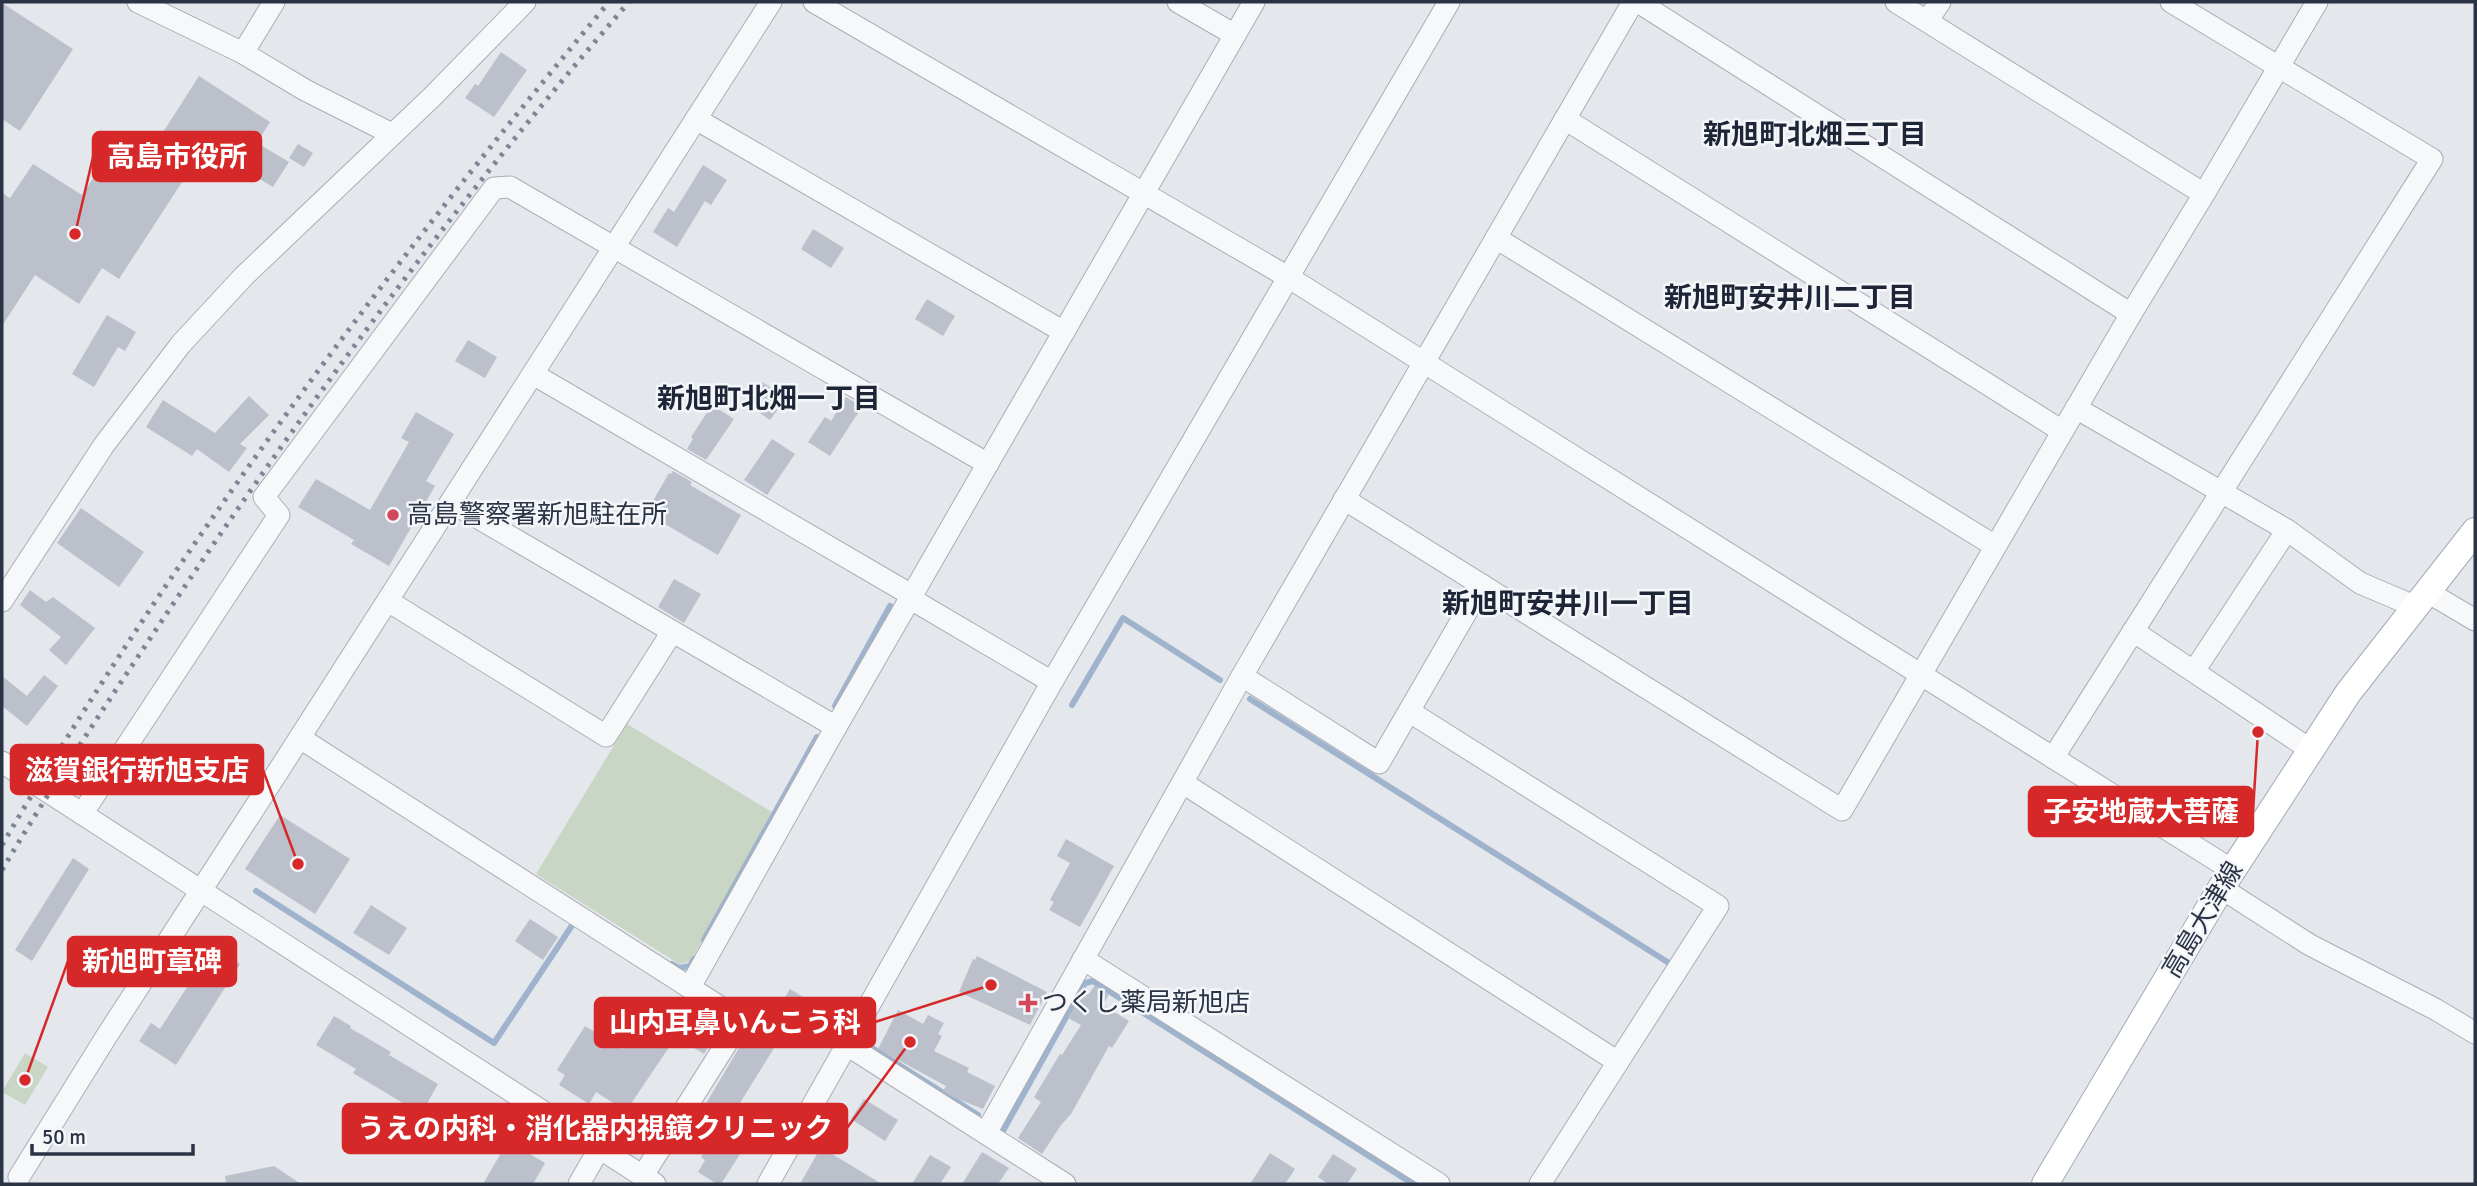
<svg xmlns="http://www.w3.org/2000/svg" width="2477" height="1186" font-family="Signika,'Noto Sans JP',sans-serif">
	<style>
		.green { fill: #c9d6c5 }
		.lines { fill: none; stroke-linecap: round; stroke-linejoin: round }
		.stream { stroke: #9fb4cc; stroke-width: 6 }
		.building { fill: #bbc0ca }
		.minor-casing { stroke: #a9aeb7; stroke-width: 23 }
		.major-casing { stroke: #a3abb8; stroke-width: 28 }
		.minor { stroke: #f7f8fa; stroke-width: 21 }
		.major { stroke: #fff; stroke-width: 26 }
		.rail { stroke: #7d8696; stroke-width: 5; stroke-dasharray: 3.5 7; stroke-linecap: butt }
		.poi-dot { fill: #d1495b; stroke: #f4f6f9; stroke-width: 2.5 }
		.labels { text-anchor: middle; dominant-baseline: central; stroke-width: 5; stroke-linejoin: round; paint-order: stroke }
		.poi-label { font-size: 26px; fill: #2b3445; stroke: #f4f6f9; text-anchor: start }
		.street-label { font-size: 26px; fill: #2b3445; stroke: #f4f6f9 }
		.neighbourhood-label { font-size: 28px; font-weight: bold; fill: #1d2536; stroke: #f4f6f9 }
		.leader { fill: none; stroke: #d62828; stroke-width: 2.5 }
		.callout-dot { fill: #d62828; stroke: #f4f6f9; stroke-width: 2.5 }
		.callout { fill: #d62828; stroke: #d62828; stroke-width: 2.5 }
		.callout-label { font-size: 28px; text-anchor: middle; font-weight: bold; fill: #fff }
	</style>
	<rect width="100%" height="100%" fill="#e4e7ec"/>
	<g class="green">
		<polygon points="627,724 772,812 691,961 679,964 536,874"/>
		<polygon points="25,1053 48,1067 25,1105 2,1092"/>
	</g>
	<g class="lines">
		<g class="stream">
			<polyline points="1250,699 1669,963"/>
			<polyline points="1072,705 1123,618 1220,680"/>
			<polyline points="835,706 890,606"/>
			<polyline points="256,891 494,1043 573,924"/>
			<polyline points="704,940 817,737"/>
			<polyline points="672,964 679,968 690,966 694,959"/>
			<polyline points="874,1049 978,1115"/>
			<polyline points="1003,1131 1085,983 1093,981 1413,1184"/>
		</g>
	</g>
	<g class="building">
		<polygon points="2,3 73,49 20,131 2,119"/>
		<polygon points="501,52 527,70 494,117 465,98 475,84 478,86"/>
		<polygon points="199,76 270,122 257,143 289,162 273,187 241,168 234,178 199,156 119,279 102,268 79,304 35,275 2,326 2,193 10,198 33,164 82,195 123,133 151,151"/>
		<polygon points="298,144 313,153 304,167 289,158"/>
		<polygon points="703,165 727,180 711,205 705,201 677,247 653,232 668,208 674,212"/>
		<polygon points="813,229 844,248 831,268 801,249"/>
		<polygon points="927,299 955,316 943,336 915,319"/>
		<polygon points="107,315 136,332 125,351 118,347 94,387 72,374"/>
		<polygon points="468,340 497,357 485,378 455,361"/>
		<polygon points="762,382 786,398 770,420 747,404"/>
		<polygon points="249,396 269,415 240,444 247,448 229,472 197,449 192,456 146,427 163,400 215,433"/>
		<polygon points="846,397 862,407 830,456 808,442 825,417 831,421"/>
		<polygon points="712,405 734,419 706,460 687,449 693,439 691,437"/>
		<polygon points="416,412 454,434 426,481 435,486 389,566 351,544 354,540 298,507 316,479 370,510 409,442 401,438"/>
		<polygon points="772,439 795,454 767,495 744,480"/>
		<polygon points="673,471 692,482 690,485 741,515 718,555 646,513 669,473 671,474"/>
		<polygon points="81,508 144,552 119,587 57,543"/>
		<polygon points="674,579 701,594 684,623 658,607"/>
		<polygon points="30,590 46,602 53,597 95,628 66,665 49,650 61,637 20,605"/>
		<polygon points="44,675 58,686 27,726 2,706 2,676 27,696"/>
		<polygon points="280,815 350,859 315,914 245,869"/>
		<polygon points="1066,839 1114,866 1080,927 1049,910 1054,902 1050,900 1070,863 1057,856"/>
		<polygon points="73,858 89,869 32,961 15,950"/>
		<polygon points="371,905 407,928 389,955 353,933"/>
		<polygon points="530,919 558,937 543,960 515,941"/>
		<polygon points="231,939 229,956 240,964 176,1065 139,1041 151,1023 160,1029 200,967 192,962 206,942 217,948"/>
		<polygon points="977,956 1047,992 1030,1025 959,992 973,959 975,960"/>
		<polygon points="1095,985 1109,994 1103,1005 1129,1021 1112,1048 1109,1046 1071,1114 1061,1125 1042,1154 1018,1138 1041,1102 1034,1097 1060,1054 1062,1055 1081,1025 1068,1018 1084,991 1089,994"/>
		<polygon points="790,989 824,1010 818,1019 825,1023 813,1043 787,1027 722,1132 698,1117 739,1048 743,1025 753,1009 771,1020"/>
		<polygon points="653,1003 666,1009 669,1005 716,1034 704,1054 676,1037 626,1111 596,1092 589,1104 559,1085 565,1075 557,1070 585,1026 623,1049"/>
		<polygon points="898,1010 923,1024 928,1015 944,1023 938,1034 942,1036 934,1051 969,1068 967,1072 995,1086 983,1109 953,1097 943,1091 946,1086 878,1049"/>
		<polygon points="334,1016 351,1026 350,1028 391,1052 389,1055 438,1084 421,1114 353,1073 356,1069 316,1045"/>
		<polygon points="864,1099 898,1120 885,1141 851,1119"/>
		<polygon points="714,1138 740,1154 721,1184 717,1184 698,1172 705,1160 701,1157"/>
		<polygon points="508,1141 545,1163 533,1184 483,1184"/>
		<polygon points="821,1147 837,1157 882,1184 800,1184"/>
		<polygon points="982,1152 1009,1168 998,1184 962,1184"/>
		<polygon points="1270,1153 1295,1169 1285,1184 1250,1184"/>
		<polygon points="1333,1154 1357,1169 1347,1184 1328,1184 1318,1177"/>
		<polygon points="930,1155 951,1167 940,1184 912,1184"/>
		<polygon points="274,1166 301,1184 226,1184 225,1176"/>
	</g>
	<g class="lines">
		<g class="minor-casing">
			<g id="minor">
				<polyline points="138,2 243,53 305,90 392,134"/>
				<polyline points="814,2 1288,277 2232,870"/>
				<polyline points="1178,2 1235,35"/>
				<polyline points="1638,2 2131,314"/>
				<polyline points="1896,2 2204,194"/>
				<polyline points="1927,21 1940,2"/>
				<polyline points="243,53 274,2"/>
				<polyline points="696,119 1064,332"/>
				<polyline points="1565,119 2062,431"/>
				<polyline points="1496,238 1995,546"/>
				<polyline points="533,374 913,596"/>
				<polyline points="2076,408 2287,530 2360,583 2414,606"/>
				<polyline points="1344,499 1842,810 2131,314 2204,194 2317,2"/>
				<polyline points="451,502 836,727"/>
				<polyline points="2426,591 2475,620"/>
				<polyline points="911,599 1052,682"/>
				<polyline points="2,601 104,445 181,344 244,276 432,97 525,2"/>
				<polyline points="388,601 606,736 672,632"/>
				<polyline points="2133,631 2311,750"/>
				<polyline points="2194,671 2287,530"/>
				<polyline points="1242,676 1379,763 1482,585"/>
				<polyline points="1410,712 1718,906 1618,1062"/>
				<polyline points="300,738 731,1014 728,1041 642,1177"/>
				<polyline points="2053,758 2432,159 2171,2"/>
				<polyline points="2,762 655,1184"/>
				<polyline points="1183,783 1618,1062 1540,1184"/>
				<polyline points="82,814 279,515 264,497 494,188 510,187 988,464"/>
				<polyline points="2221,888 2310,945 2435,1009 2475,1033"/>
				<polyline points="1083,959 1439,1184"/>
				<polyline points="690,987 836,727 1254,2"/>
				<polyline points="847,1045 1065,1184"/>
				<polyline points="986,1133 1242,676 1633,2"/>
				<polyline points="19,1177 106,1037 279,770 771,2"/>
				<polyline points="579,1184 599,1149"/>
				<polyline points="768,1184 1052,682 1449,2"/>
			</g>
		</g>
		<g class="major-casing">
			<polyline id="major" points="2045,1184 2221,888 2348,693 2475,531"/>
		</g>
		<use href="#minor" class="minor"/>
		<use href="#major" class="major"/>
		<g class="rail">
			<path d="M2,845c174,-296 387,-579 607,-843"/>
			<path d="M2,870c51,-86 107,-170 163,-254 142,-213 296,-420 464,-614"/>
		</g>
	</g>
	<g class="poi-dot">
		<circle cx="393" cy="515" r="7"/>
		<path d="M1024.5 992.5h7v7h7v7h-7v7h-7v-7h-7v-7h7z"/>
	</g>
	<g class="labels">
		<g class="poi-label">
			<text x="407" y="515">高島警察署新旭駐在所</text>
			<text x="1042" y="1003">つくし薬局新旭店</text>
		</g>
		<g class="street-label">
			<text transform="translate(2203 920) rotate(-59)">高島大津線</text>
		</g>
		<g class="neighbourhood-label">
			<text x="1815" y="135">新旭町北畑三丁目</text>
			<text x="1790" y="298">新旭町安井川二丁目</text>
			<text x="769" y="399">新旭町北畑一丁目</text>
			<text x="1568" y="604">新旭町安井川一丁目</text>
		</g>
	</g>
	<path class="leader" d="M75 234L93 157M298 864L263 770M2258 732L2253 811M25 1080L68 961M991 985L875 1022M910 1042L847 1128"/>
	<g class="callout-dot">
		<circle cx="75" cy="234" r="7"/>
		<circle cx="298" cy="864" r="7"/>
		<circle cx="2258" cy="732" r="7"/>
		<circle cx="25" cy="1080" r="7"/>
		<circle cx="991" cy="985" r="7"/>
		<circle cx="910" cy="1042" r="7"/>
	</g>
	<g class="callout">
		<rect x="93" y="132" width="168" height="49" rx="7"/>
		<rect x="11" y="745" width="252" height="49" rx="7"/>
		<rect x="2029" y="787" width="224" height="49" rx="7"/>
		<rect x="68" y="937" width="168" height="49" rx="7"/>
		<rect x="595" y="998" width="280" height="49" rx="7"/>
		<rect x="343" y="1104" width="504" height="49" rx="7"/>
	</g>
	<g class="callout-label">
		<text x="177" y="166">高島市役所</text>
		<text x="137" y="780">滋賀銀行新旭支店</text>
		<text x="2141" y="821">子安地蔵大菩薩</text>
		<text x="152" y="971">新旭町章碑</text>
		<text x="735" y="1032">山内耳鼻いんこう科</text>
		<text x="595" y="1138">うえの内科・消化器内視鏡クリニック</text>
	</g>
	<rect width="2477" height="1186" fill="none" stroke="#2b3445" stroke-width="7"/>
	<path d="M32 1144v10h161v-10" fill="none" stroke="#2b3445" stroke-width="3.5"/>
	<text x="42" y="1144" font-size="21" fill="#2b3445" stroke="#f4f6f9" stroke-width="5" paint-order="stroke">50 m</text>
</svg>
